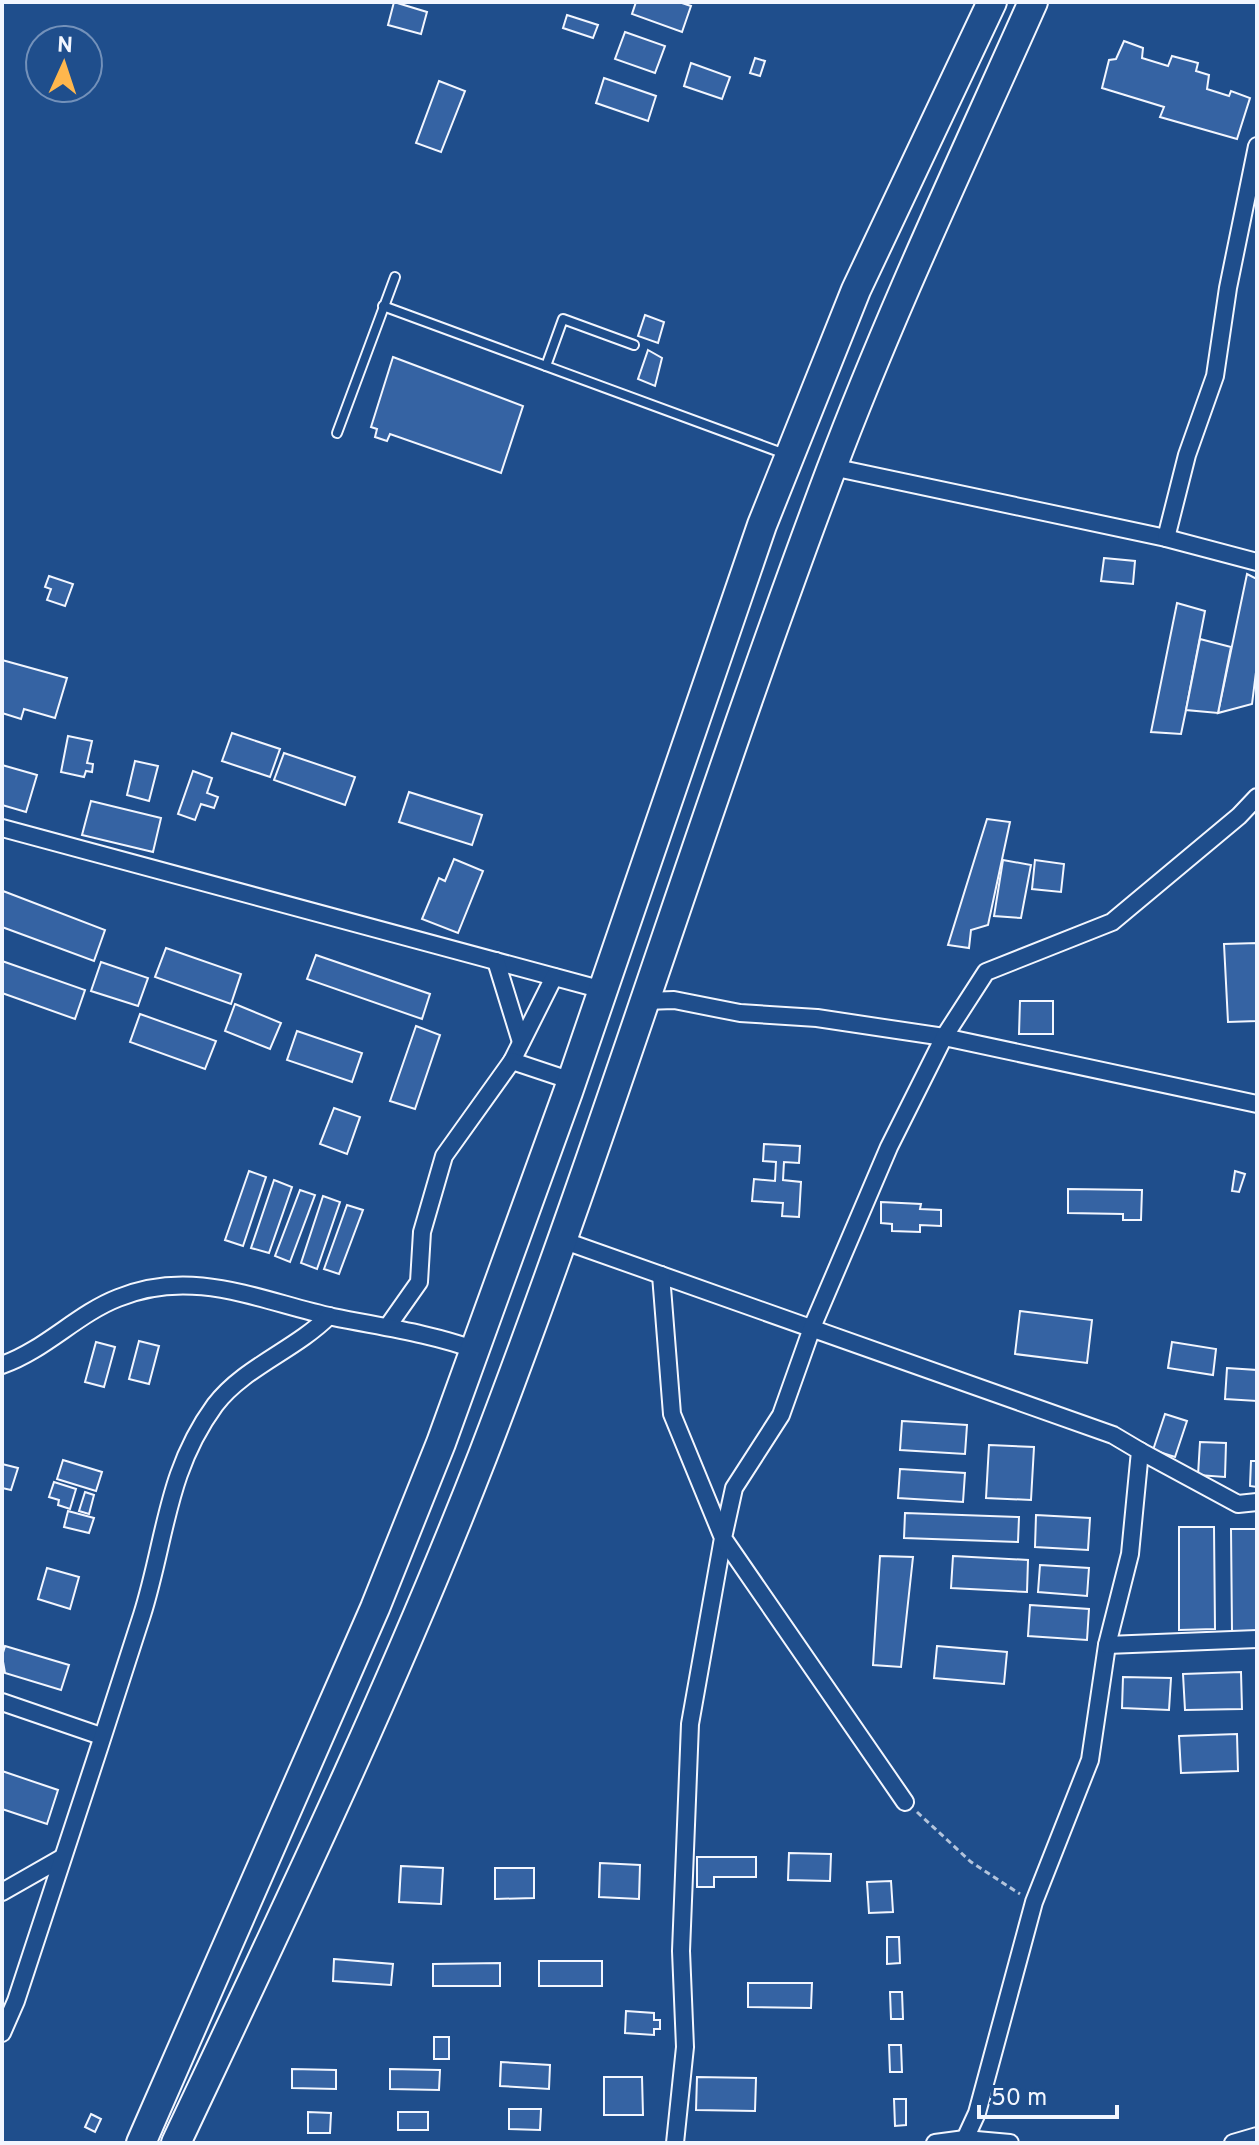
<svg xmlns="http://www.w3.org/2000/svg" width="1259" height="2145" font-family="Overpass,sans-serif">
	<style>
		.building { fill: #3563a3; stroke: #f2f6ff; stroke-width: 2 }
		.lines { fill: none; stroke-linecap: round; stroke-linejoin: round }
		.service-casing { stroke: #f2f6ff; stroke-width: 12 }
		.minor-casing { stroke: #f2f6ff; stroke-width: 20 }
		.trunk-casing { stroke: #f2f6ff; stroke-width: 32 }
		.path { stroke: #b3c4dc; stroke-width: 3; stroke-dasharray: 6 4; stroke-linecap: butt }
		.service { stroke: #1f4e8c; stroke-width: 8 }
		.minor { stroke: #1f4e8c; stroke-width: 16 }
		.trunk { stroke: #1f4e8c; stroke-width: 28 }
	</style>
	<rect width="100%" height="100%" fill="#1f4e8c"/>
	<g class="building">
		<polygon points="394,2 427,12 421,34 388,25"/>
		<polygon points="636,2 679,2 691,6 682,32 632,14"/>
		<polygon points="567,15 598,25 593,38 563,28"/>
		<polygon points="625,32 665,46 655,73 615,59"/>
		<polygon points="1124,41 1143,48 1142,58 1168,66 1172,56 1198,63 1196,71 1209,75 1207,89 1229,96 1231,91 1250,98 1237,139 1160,117 1164,107 1102,88 1109,60 1116,59"/>
		<polygon points="755,58 765,61 760,76 750,73"/>
		<polygon points="691,63 730,77 722,99 684,86"/>
		<polygon points="604,78 656,96 648,121 596,103"/>
		<polygon points="439,81 465,91 441,152 416,143"/>
		<polygon points="645,315 664,322 658,343 638,336"/>
		<polygon points="648,350 662,358 655,386 638,379"/>
		<polygon points="393,357 523,406 501,473 390,434 387,441 375,437 377,429 371,427"/>
		<polygon points="1104,558 1135,561 1133,584 1101,581"/>
		<polygon points="1247,574 1257,579 1257,664 1252,704 1218,713"/>
		<polygon points="49,576 73,584 65,606 47,600 51,589 45,587"/>
		<polygon points="1177,603 1205,611 1186,710 1181,734 1151,732"/>
		<polygon points="1200,639 1231,647 1218,713 1186,710"/>
		<polygon points="2,660 67,678 55,718 24,709 21,719 2,713"/>
		<polygon points="232,733 280,749 270,777 222,761"/>
		<polygon points="68,736 92,741 87,763 93,764 92,772 86,771 84,777 61,772"/>
		<polygon points="284,753 355,777 345,805 274,780"/>
		<polygon points="135,761 158,766 149,801 127,795"/>
		<polygon points="2,765 37,775 26,812 2,805"/>
		<polygon points="193,771 212,778 207,793 218,797 214,808 201,804 195,820 178,814"/>
		<polygon points="409,792 482,815 472,845 399,822"/>
		<polygon points="91,801 161,818 153,852 82,835"/>
		<polygon points="987,819 1010,822 988,925 971,930 969,948 948,945"/>
		<polygon points="454,859 483,871 458,933 422,919 439,878 445,881"/>
		<polygon points="1003,860 1031,865 1021,918 994,916"/>
		<polygon points="1035,860 1064,864 1061,892 1032,889"/>
		<polygon points="3,891 105,930 94,961 2,927"/>
		<polygon points="1257,943 1257,1021 1228,1022 1224,944"/>
		<polygon points="166,948 241,974 231,1004 155,977"/>
		<polygon points="316,955 430,994 422,1019 307,979"/>
		<polygon points="2,961 85,990 75,1019 2,993"/>
		<polygon points="101,962 148,978 138,1006 91,991"/>
		<polygon points="1020,1001 1053,1001 1053,1034 1019,1034"/>
		<polygon points="235,1004 281,1023 270,1049 225,1031"/>
		<polygon points="140,1014 216,1041 205,1069 130,1042"/>
		<polygon points="416,1026 440,1035 415,1109 390,1101"/>
		<polygon points="297,1031 362,1053 352,1082 287,1060"/>
		<polygon points="334,1108 360,1117 347,1154 320,1144"/>
		<polygon points="764,1144 800,1146 799,1163 784,1162 783,1180 801,1182 799,1217 782,1216 783,1203 752,1201 754,1179 775,1181 776,1162 763,1161"/>
		<polygon points="249,1171 266,1177 243,1246 225,1240"/>
		<polygon points="1235,1171 1245,1174 1239,1192 1232,1191"/>
		<polygon points="274,1180 292,1187 269,1253 251,1248"/>
		<polygon points="1068,1189 1142,1190 1141,1220 1123,1220 1123,1214 1068,1213"/>
		<polygon points="300,1190 315,1195 290,1262 275,1256"/>
		<polygon points="323,1196 340,1202 317,1269 301,1263"/>
		<polygon points="881,1202 921,1204 920,1209 941,1210 941,1226 920,1225 920,1232 892,1231 892,1224 881,1223"/>
		<polygon points="347,1205 363,1210 339,1274 324,1269"/>
		<polygon points="1020,1311 1092,1320 1087,1363 1015,1354"/>
		<polygon points="139,1341 159,1346 149,1384 129,1379"/>
		<polygon points="96,1342 115,1347 104,1387 85,1382"/>
		<polygon points="1172,1342 1216,1349 1213,1375 1168,1368"/>
		<polygon points="1227,1368 1257,1370 1257,1401 1225,1399"/>
		<polygon points="1165,1414 1187,1421 1175,1457 1153,1450"/>
		<polygon points="902,1421 967,1425 965,1454 900,1450"/>
		<polygon points="1200,1442 1226,1443 1225,1477 1198,1475"/>
		<polygon points="989,1445 1034,1447 1031,1500 986,1498"/>
		<polygon points="63,1460 102,1472 96,1491 57,1479"/>
		<polygon points="1251,1461 1257,1461 1257,1487 1250,1486"/>
		<polygon points="2,1464 18,1468 11,1490 2,1488"/>
		<polygon points="900,1469 965,1473 963,1502 898,1498"/>
		<polygon points="54,1482 76,1489 70,1509 58,1505 59,1500 49,1497"/>
		<polygon points="85,1492 94,1495 89,1514 79,1511"/>
		<polygon points="68,1511 94,1518 89,1533 64,1527"/>
		<polygon points="905,1513 1019,1517 1018,1542 904,1538"/>
		<polygon points="1036,1515 1090,1518 1088,1550 1035,1547"/>
		<polygon points="1179,1527 1214,1527 1215,1629 1179,1630"/>
		<polygon points="1231,1529 1257,1529 1257,1631 1232,1631"/>
		<polygon points="880,1556 913,1557 901,1667 873,1665"/>
		<polygon points="953,1556 1028,1560 1027,1592 951,1588"/>
		<polygon points="1040,1565 1089,1568 1087,1596 1038,1592"/>
		<polygon points="47,1568 79,1577 70,1609 38,1599"/>
		<polygon points="1030,1605 1089,1609 1087,1640 1028,1636"/>
		<polygon points="5,1646 69,1665 61,1690 5,1673 2,1656"/>
		<polygon points="937,1646 1007,1652 1004,1684 934,1678"/>
		<polygon points="1241,1672 1242,1709 1185,1710 1183,1674"/>
		<polygon points="1123,1677 1171,1678 1169,1710 1122,1708"/>
		<polygon points="1237,1734 1238,1771 1181,1773 1179,1736"/>
		<polygon points="2,1771 58,1790 47,1824 2,1809"/>
		<polygon points="789,1853 831,1854 830,1881 788,1880"/>
		<polygon points="697,1857 756,1857 756,1877 714,1877 714,1887 697,1887"/>
		<polygon points="600,1863 640,1865 639,1899 599,1897"/>
		<polygon points="401,1866 443,1868 441,1904 399,1902"/>
		<polygon points="495,1868 534,1868 534,1898 495,1899"/>
		<polygon points="891,1881 893,1912 869,1913 867,1882"/>
		<polygon points="887,1937 899,1937 900,1963 887,1964"/>
		<polygon points="334,1959 393,1964 391,1985 333,1981"/>
		<rect x="539" y="1961" width="63" height="25"/>
		<polygon points="500,1963 500,1986 433,1986 433,1964"/>
		<polygon points="748,1983 812,1983 811,2008 748,2007"/>
		<polygon points="890,1992 902,1992 903,2019 891,2019"/>
		<polygon points="626,2011 654,2013 654,2020 660,2020 660,2029 654,2029 654,2035 625,2033"/>
		<rect x="434" y="2037" width="15" height="22"/>
		<polygon points="889,2045 901,2045 902,2072 890,2072"/>
		<polygon points="501,2062 550,2065 549,2089 500,2086"/>
		<polygon points="292,2069 336,2070 336,2089 292,2088"/>
		<polygon points="390,2069 440,2070 439,2090 390,2089"/>
		<polygon points="604,2077 642,2077 643,2115 604,2115"/>
		<polygon points="697,2077 756,2078 755,2111 696,2110"/>
		<polygon points="894,2099 906,2099 906,2125 895,2126"/>
		<polygon points="509,2109 541,2109 540,2130 509,2129"/>
		<polygon points="308,2112 331,2113 330,2133 308,2133"/>
		<rect x="398" y="2112" width="30" height="18"/>
		<polygon points="91,2114 101,2119 95,2132 85,2127"/>
	</g>
	<g class="lines">
		<g class="service-casing">
			<g id="service">
				<polyline points="383,306 785,454"/>
				<polyline points="546,366 563,319 634,345"/>
				<polyline points="337,433 395,277"/>
			</g>
		</g>
		<g class="minor-casing">
			<g id="minor">
				<polyline points="832,467 1166,538 1257,562"/>
				<polyline points="1166,538 1187,455 1215,376 1228,288 1257,146"/>
				<polyline points="2,828 603,990"/>
				<polyline points="496,961 521,1042"/>
				<polyline points="645,1001 674,1000 740,1013 817,1018 944,1037 1257,1104"/>
				<polyline points="512,1061 554,977"/>
				<polyline points="562,1240 1113,1435 1140,1451 1130,1554 1107,1645 1090,1760 1034,1902 977,2113 965,2139"/>
				<polyline points="661,1275 672,1414 723,1538 690,1724 681,1951 685,2047 675,2143"/>
				<polyline points="388,1326 419,1282 422,1232 444,1156 512,1061 572,1081"/>
				<path d="M2,1365c43,-15 75,-51 116,-67 75,-31 142,3 215,19 49,10 96,16 143,33"/>
				<polyline points="1140,1451 1238,1504 1257,1502"/>
				<polyline points="1107,1645 1257,1639"/>
				<polyline points="2,1702 101,1736"/>
				<polyline points="905,1802 723,1538 734,1488 781,1415 813,1325 889,1147 944,1037 986,972 1112,922 1239,816 1257,797"/>
				<polyline points="2,1892 60,1859"/>
				<path d="M2,2033l14,-32c42,-129 85,-257 126,-386 24,-76 24,-143 73,-210 29,-38 80,-55 114,-89"/>
				<polyline points="935,2143 965,2139 1010,2143"/>
				<polyline points="1233,2143 1257,2136"/>
			</g>
		</g>
		<g class="trunk-casing">
			<g id="trunk">
				<polyline points="141,2143 375,1608 441,1443 568,1092 762,525 856,290 992,2"/>
				<path d="M176,2143c107,-227 216,-454 307,-688 125,-325 225,-659 348,-985 60,-159 133,-313 202,-468"/>
			</g>
		</g>
		<polyline class="path" points="917,1812 971,1862 1020,1894"/>
		<use href="#service" class="service"/>
		<use href="#minor" class="minor"/>
		<use href="#trunk" class="trunk"/>
	</g>
	<rect width="1259" height="2145" fill="none" stroke="#f2f6ff" stroke-width="8"/>
	<g transform="translate(64 64) rotate(3)"><circle r="38" fill="#1f4e8c" stroke="#7391ba" stroke-width="2"/>
	<path d="M0-6L14 30L0 20L-14 30Z" fill="#ffb74d"/>
	<text y="-12" font-size="22" font-weight="bold" text-anchor="middle" fill="#f2f6ff">N</text>
	</g>
	<path d="M979 2105v12h138v-12" fill="none" stroke="#f2f6ff" stroke-width="4"/>
	<text x="991" y="2105" font-size="24" fill="#f2f6ff" stroke="#1f4e8c" stroke-width="6" paint-order="stroke">50 m</text>
</svg>
